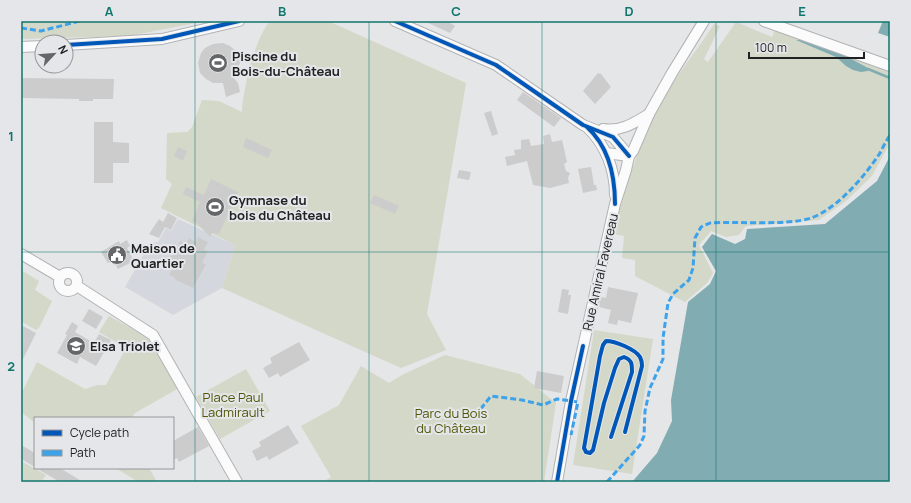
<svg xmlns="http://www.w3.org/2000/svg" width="911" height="503" font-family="Manrope,sans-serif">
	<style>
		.built { fill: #d4d8de }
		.green { fill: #d4d8c8 }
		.water { fill: #80acb2 }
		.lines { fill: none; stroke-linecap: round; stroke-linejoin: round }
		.stream { stroke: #80acb2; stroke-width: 2.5 }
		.building { fill: #cccccd }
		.minor-casing { stroke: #b3b3b5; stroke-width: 12 }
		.minor { stroke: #fbfbfc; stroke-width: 10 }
		.quiet { stroke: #3da2ea; stroke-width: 3; stroke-dasharray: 6 3; stroke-linecap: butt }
		.cycleway-casing { stroke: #e4e6e9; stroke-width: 6 }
		.cycleway { stroke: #0057b8; stroke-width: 4 }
		.grid { fill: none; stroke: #0f766e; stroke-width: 1; stroke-opacity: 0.55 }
		.labels { text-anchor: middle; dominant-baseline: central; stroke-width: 4; stroke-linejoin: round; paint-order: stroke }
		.poi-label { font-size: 13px; font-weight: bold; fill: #202122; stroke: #e4e6e9; text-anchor: start }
		.street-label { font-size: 13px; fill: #202122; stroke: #e4e6e9 }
		.park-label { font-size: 13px; fill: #515706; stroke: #e4e6e9 }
		.neatline { fill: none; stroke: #0f766e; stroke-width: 1.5 }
		.grid-label { font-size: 13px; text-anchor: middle; font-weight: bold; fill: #0f766e }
	</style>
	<rect width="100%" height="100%" fill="#e5e6e8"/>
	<polygon class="built" points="178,219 235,245 222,288 173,315 125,287 150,243 158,242 166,228 171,231"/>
	<g class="green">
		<polygon points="21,21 206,21 129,36 21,39"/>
		<path d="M270,21h58l138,62 -39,231 19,36 -45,18 -179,-80 13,-43 -74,-37 11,-24 -6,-5 1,-46 20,-1 5,-5 10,-27 17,1 23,11c1,-23 13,-74 28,-91z"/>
		<path d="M736,22l36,15 4,-9 114,41v74l-18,33 -26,25 -27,19 -73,6 -7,9 -13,2 -15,-6 -12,14 14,28 -6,10 -22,19 -50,-26v-16l-13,-2 2,-22 -11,-2c13,-46 26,-95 51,-137 15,-25 34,-48 50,-73l6,2 -16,33 4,3z"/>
		<polygon points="21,270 39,281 35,290 52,301 39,328 36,330 21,321"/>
		<polygon points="109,316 152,340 179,388 135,413 131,418 35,418 35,423 21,412 21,394 37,362 85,389 98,385 106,385 126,348 99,332"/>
		<polygon points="594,330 653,339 632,474 573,465"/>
		<polygon points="445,355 520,374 556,403 544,482 323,482 331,477 301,426 339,405 361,366 389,383 402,375"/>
		<polygon points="246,369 270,411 220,439 196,397"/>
		<polygon points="21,461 46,475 42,481 21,482"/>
		<polygon points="116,468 149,468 157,482 138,482"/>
	</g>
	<g class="water">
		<polygon points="883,21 890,21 890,37 878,33"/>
		<polygon points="796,40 803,40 844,55 868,68 868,71 861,72 853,70 846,66 836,57"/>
		<polygon points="890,156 890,482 632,482 657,453 672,421 671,400 688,302 710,284 716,271 702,247 712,234 735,244 745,239 747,229 825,224 877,181"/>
	</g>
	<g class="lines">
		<polyline class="stream" points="868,69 890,78"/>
	</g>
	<g class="building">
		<polygon points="424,21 447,21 455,26 450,33"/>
		<polygon points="223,43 230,46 239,54 241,61 233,77 238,83 240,92 226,97 223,83 213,83 206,79 200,73 198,63 201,53 205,48 213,44"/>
		<polygon points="598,73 601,74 611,87 595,104 583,91"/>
		<polygon points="21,78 114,79 113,99 93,99 93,101 79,101 79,99 21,98"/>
		<polygon points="523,92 561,118 554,127 517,100"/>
		<polygon points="491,111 498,134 492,136 484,113"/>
		<polygon points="94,122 113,122 113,142 129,143 129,163 113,163 113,183 94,183"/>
		<polygon points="550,134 552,142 562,140 567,162 564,164 566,171 570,173 568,178 569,183 550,188 533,185 527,161 507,166 505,157 515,155 514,150 521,149 521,140 529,139 531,146 544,144 543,136"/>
		<polygon points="246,138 272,150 268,158 243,147"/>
		<polygon points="178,147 187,151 183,161 174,156"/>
		<polygon points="591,167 594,185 596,185 597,190 583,193 578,169"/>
		<polygon points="459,170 471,172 469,180 457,178"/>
		<polygon points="211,179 238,192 219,234 212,233 210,237 198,224 192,221 200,202 183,194 186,187 204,195"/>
		<polygon points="374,195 399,206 395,214 370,203"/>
		<polygon points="168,213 177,218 171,230 165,227 159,238 149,234 159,219 163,222"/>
		<polygon points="198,237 208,242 204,250 208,251 202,263 206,264 193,288 174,279 175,278 169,275 172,269 162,264 166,257 169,259 171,255 173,256 180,241 186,244 189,238 196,242"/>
		<polygon points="127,240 130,246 127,248 133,259 132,262 118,269 113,260 108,263 101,252 119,241 120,244"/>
		<polygon points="608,287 638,293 631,323 618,320 617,325 608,323 611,310 599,307 601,297 606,298"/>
		<polygon points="562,289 569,290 568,295 571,295 568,314 558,312"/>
		<polygon points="89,309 103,317 96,329 82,321"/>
		<polygon points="72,322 78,326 75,332 94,343 99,334 111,340 96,366 80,357 77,364 57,353 67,335 65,334"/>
		<polygon points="23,326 36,333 21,363 21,330"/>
		<polygon points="299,342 310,360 280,377 278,373 269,378 263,368 272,363 270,358"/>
		<polygon points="537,371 564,376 561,393 534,388"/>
		<polygon points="288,425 299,443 269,460 267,456 257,461 252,451 261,446 259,442"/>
		<polygon points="198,427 209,446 179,462 177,458 173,460 173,441"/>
		<polygon points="21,445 35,453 35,467 21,459"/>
		<polygon points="36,468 60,468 83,482 60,482"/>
	</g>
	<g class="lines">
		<g class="minor-casing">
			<g id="minor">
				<polyline points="395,21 496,65 583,125 613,137 629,156"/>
				<polyline points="764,21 890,66"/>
				<polyline points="66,45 162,39 239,21"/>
				<polyline points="21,47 42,46"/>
				<path d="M587,127c19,18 28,43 28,68"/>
				<path d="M603,129c18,3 31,-6 46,-15"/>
				<polyline points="606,153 629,156"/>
				<polyline points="21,254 60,277"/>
				<circle cx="68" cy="282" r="9"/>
				<polyline points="77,286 153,335 237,482"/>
				<polyline points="557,482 571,401 615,204 626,170 629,156 633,151 649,114 672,73 704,21"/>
			</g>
		</g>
		<use href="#minor" class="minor"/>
		<g class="quiet">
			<polyline points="21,28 41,31 80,21"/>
			<polyline points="475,416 491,396 522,400 543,405 557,399 578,402 571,435"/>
			<path d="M607,482l33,-37 4,-9 1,-25 5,-23 13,-29v-21l5,-35 5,-9 16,-14 4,-12 2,-30 6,-11 9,-4c28,-2 77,3 101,-5 26,-9 54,-42 69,-65 3,-6 6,-12 10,-18"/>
		</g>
		<g class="cycleway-casing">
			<g id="cycleway">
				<polyline points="395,21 496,65 583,125 613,137 629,156"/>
				<polyline points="66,45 162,39 239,21"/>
				<path d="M587,127c22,20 28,48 28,77"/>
				<path d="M611,437l21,-65c0,-8 0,-12 -8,-15l-5,2 -4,9 -11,35 -11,47 -3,3 -4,-1 -2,-4 16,-92 3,-11 3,-4c9,0 29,8 34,16 1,2 2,7 2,9l-17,66"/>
				<polyline points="557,482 571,401 583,346"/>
			</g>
		</g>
		<use href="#cycleway" class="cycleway"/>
	</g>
	<path class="grid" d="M195,21v461M369,21v461M542,21v461M716,21v461M21,252h869"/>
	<defs>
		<g id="stadium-disc" transform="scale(1)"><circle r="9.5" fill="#656667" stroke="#e4e6e9"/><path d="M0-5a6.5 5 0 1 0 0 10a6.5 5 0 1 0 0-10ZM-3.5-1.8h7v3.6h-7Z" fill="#fff"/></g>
		<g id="civic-disc" transform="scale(1)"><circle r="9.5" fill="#656667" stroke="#e4e6e9"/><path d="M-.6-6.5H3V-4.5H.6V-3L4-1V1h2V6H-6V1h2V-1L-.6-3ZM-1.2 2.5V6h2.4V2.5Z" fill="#fff"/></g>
		<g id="school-disc" transform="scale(1)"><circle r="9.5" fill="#656667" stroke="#e4e6e9"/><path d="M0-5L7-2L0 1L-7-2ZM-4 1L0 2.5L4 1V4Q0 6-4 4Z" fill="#fff"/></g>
	</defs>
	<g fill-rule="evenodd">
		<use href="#stadium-disc" x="218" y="63"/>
		<use href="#stadium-disc" x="215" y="207"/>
		<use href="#civic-disc" x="117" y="255"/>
		<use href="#school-disc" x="76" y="346"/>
	</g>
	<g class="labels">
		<g class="poi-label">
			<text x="232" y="56">Piscine du<tspan x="232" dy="15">Bois-du-Château</tspan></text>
			<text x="229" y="200">Gymnase du<tspan x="229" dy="15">bois du Château</tspan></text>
			<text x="131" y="248">Maison de<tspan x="131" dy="15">Quartier</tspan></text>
			<text x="90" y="346">Elsa Triolet</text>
		</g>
		<g class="street-label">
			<text transform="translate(600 272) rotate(-77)">Rue Amiral Favereau</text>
		</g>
		<g class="park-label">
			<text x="233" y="397">Place Paul<tspan x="233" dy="15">Ladmirault</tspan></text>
			<text x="451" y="413">Parc du Bois<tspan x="451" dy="15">du Château</tspan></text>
		</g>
	</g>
	<rect width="911" height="503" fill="none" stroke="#e4e6e9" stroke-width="44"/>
	<rect x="34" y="417" width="140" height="52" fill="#e4e6e9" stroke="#969799"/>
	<rect x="42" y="430" width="20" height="6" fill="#0057b8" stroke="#969799"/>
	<text x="70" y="437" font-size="12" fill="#202122">Cycle path</text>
	<rect x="42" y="450" width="20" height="6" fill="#3da2ea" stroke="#969799"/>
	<text x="70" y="457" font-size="12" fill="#202122">Path</text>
	<g transform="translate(54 54) rotate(64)"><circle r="19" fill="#e4e6e9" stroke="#969799"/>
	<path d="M0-3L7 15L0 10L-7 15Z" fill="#656667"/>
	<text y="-6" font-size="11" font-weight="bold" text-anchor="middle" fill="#202122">N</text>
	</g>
	<path d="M749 52v6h115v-6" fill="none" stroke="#202122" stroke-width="2"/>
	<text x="755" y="52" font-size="12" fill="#202122" stroke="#e4e6e9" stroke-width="3" paint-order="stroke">100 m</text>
	<rect x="22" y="22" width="867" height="459" class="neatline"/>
	<g class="grid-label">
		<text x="109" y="16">A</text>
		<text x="282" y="16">B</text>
		<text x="456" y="16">C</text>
		<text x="629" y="16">D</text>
		<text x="802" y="16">E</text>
		<text x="11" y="141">1</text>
		<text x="11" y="371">2</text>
	</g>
</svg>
